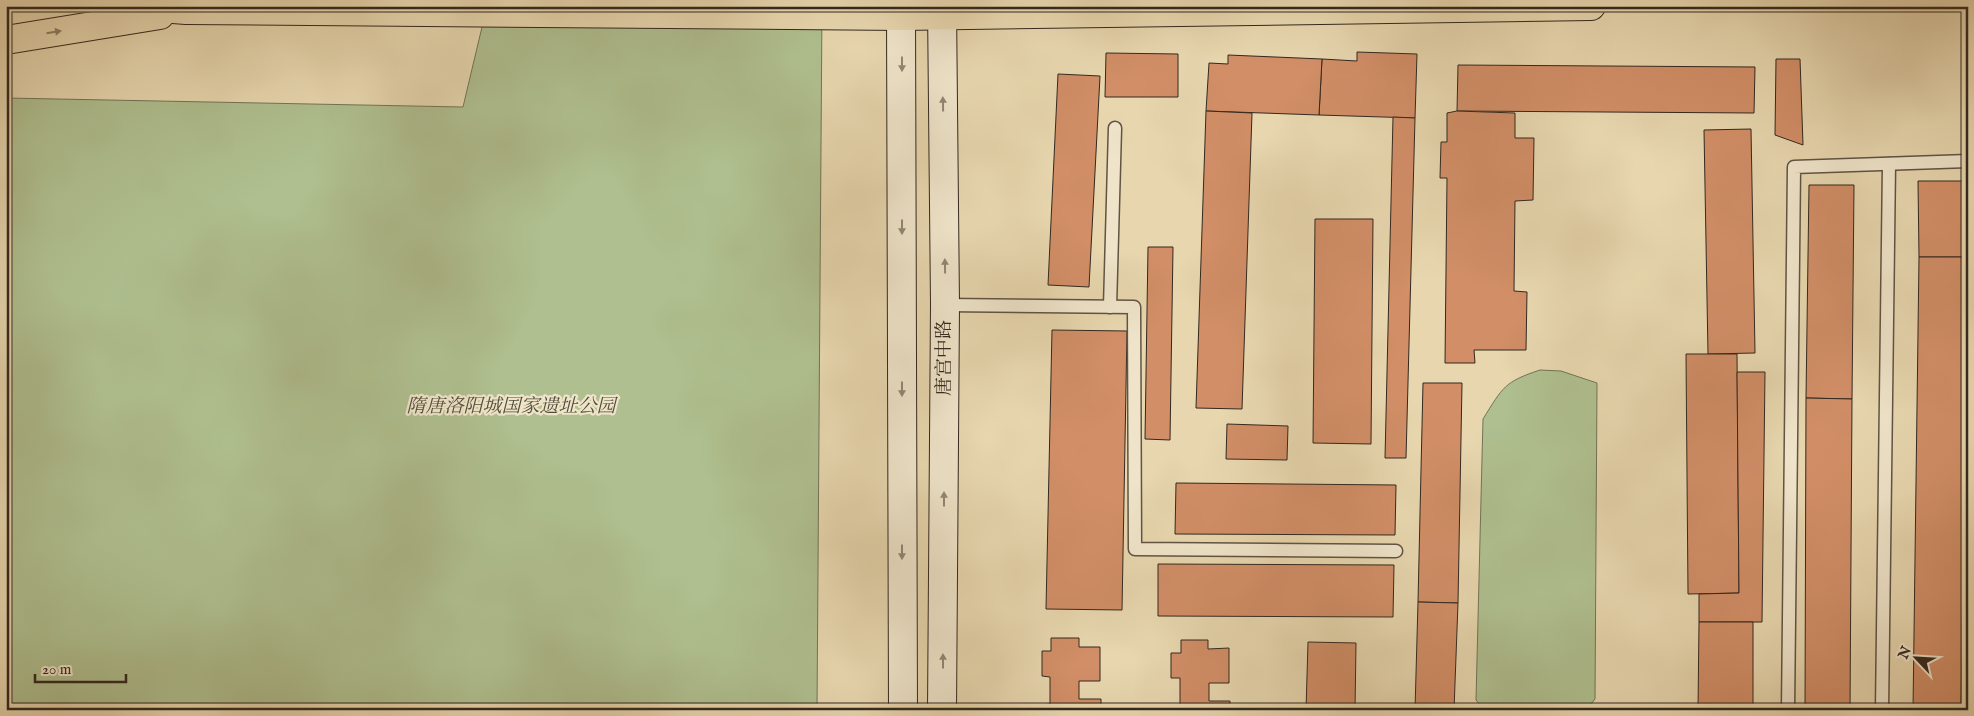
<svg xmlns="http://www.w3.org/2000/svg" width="1974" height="716" font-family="'IM FELL English','Noto Serif SC',serif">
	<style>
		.green { fill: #afbf8f; stroke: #717457 }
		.building { fill: #d18e67; stroke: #33281f }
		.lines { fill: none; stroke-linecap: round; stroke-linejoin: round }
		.lane-casing { stroke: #605443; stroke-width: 15 }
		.secondary-casing { stroke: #33281f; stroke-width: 30 }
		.primary-casing { stroke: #33281f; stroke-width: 30 }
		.lane { stroke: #efe4ca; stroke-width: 12 }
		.secondary { stroke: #efe4ca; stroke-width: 28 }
		.primary { stroke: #e7d6ae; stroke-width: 28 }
		.oneway { fill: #8d7f66 }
		.oneway2 { fill: #918674 }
		.labels { text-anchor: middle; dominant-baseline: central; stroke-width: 4.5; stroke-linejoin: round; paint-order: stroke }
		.street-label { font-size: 19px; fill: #33281f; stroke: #efe4ca }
		.park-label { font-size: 19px; font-style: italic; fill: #524e3b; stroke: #efe4ca }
	</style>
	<rect width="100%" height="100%" fill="#e7d6ae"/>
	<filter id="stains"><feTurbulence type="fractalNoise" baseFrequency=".004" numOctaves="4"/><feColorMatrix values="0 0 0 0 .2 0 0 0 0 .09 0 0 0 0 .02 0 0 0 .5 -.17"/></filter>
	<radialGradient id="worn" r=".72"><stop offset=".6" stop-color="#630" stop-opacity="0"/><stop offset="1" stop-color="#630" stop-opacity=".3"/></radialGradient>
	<g class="green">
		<polygon points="487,6 822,6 817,710 6,710 6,98 463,107"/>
		<path d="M1540,370l21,1 36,12 -2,316 -9,11h-102l-8,-10 7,-281c20,-32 21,-37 57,-49z"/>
	</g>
	<g class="building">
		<polygon points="1357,52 1417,54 1415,118 1319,115 1322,59 1357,61"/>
		<polygon points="1106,53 1178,54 1178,97 1105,97"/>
		<polygon points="1228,55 1322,59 1319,115 1206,111 1209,63 1228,64"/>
		<polygon points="1776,59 1800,59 1803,145 1775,135"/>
		<polygon points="1458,65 1755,67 1754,113 1457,111"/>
		<polygon points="1058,74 1100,76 1089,287 1048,285"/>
		<polygon points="1206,111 1252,113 1242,409 1196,408"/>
		<polygon points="1457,111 1515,113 1515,138 1534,138 1533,200 1515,201 1514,291 1527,292 1526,350 1474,350 1475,363 1445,363 1447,178 1440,178 1441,142 1447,142 1447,113"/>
		<polygon points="1393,117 1415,118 1406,458 1385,458"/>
		<polygon points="1751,129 1755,353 1708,354 1704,130"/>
		<polygon points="1918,181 1966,181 1967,257 1919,257"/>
		<polygon points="1809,185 1854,185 1852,399 1806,398"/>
		<polygon points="1315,219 1373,219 1371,444 1313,443"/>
		<polygon points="1148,247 1173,247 1170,440 1145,439"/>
		<polygon points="1919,257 1967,257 1961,710 1913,710"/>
		<polygon points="1052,330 1127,331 1122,610 1046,609"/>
		<polygon points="1686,354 1737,354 1739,593 1688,594"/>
		<polygon points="1737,372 1765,372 1762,622 1699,622 1699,594 1739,593"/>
		<polygon points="1423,383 1462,383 1458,603 1418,602"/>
		<polygon points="1806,398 1852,399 1850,710 1805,710"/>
		<polygon points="1227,424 1288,426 1287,460 1226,459"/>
		<polygon points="1176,483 1396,485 1395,535 1175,534"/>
		<polygon points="1158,564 1394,565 1393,617 1158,616"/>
		<polygon points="1418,602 1458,603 1454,710 1415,710"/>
		<polygon points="1699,622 1753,622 1753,710 1698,710"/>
		<polygon points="1051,638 1079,638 1079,647 1100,647 1100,681 1079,681 1079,699 1101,699 1101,710 1040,710 1040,705 1050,704 1050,677 1042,676 1042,651 1051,651"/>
		<polygon points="1181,640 1208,640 1208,649 1229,648 1229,683 1209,683 1209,701 1230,701 1230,710 1169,710 1169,706 1180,706 1180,678 1171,678 1171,653 1181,653"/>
		<polygon points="1308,642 1356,643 1355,710 1306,710"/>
	</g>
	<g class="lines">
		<g class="lane-casing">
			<g id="lane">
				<polyline points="945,305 1134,307 1135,549 1396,551"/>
				<polyline points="1110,307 1115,128"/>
				<polyline points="1788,710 1794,167 1968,161"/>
				<polyline points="1882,710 1889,164"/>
			</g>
		</g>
		<g class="secondary-casing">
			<g id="secondary">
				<polyline points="901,6 903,710"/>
				<polyline points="942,6 945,305 942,710"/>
			</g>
		</g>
		<g class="primary-casing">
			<g id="primary">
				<polyline points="135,6 186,10 902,16 1591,6"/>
				<polyline points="6,40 160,15"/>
			</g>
		</g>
		<use href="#lane" class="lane"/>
		<use href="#secondary" class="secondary"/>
		<use href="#primary" class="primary"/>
	</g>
	<defs><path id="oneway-solid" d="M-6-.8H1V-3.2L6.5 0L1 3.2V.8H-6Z" transform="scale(1.25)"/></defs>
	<use class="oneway" href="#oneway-solid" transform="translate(54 32) rotate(-9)"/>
	<g class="oneway2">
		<use href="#oneway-solid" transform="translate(902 64) rotate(90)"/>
		<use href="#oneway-solid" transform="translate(943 104) rotate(-91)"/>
		<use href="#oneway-solid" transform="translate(902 227) rotate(90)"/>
		<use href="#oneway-solid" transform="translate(945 266) rotate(-91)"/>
		<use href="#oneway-solid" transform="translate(902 389) rotate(90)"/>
		<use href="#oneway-solid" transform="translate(944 499) rotate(-90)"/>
		<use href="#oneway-solid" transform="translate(902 552) rotate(90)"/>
		<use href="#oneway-solid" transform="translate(943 661) rotate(-90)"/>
	</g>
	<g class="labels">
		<g class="street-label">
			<text transform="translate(945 358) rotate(-90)">唐宫中路</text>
		</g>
		<g class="park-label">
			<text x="511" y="407">隋唐洛阳城国家遗址公园</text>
		</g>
	</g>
	<rect width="1974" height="716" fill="none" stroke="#e7d6ae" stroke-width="25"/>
	<rect x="8" y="8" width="1959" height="701" fill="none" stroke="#33281f" stroke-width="2.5"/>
	<rect x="12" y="12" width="1949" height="691" fill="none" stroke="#33281f"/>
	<g transform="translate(1916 658) rotate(295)" stroke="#efe4ca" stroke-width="4" paint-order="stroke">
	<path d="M0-4L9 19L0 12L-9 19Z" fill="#33281f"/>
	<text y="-8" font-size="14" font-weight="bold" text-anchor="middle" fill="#33281f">N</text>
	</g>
	<path d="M35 674v8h91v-8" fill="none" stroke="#33281f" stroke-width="2.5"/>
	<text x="42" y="674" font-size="15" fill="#33281f" stroke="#efe4ca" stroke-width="4" paint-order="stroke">20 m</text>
	<rect width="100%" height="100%" filter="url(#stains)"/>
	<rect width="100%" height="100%" fill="url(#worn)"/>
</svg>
